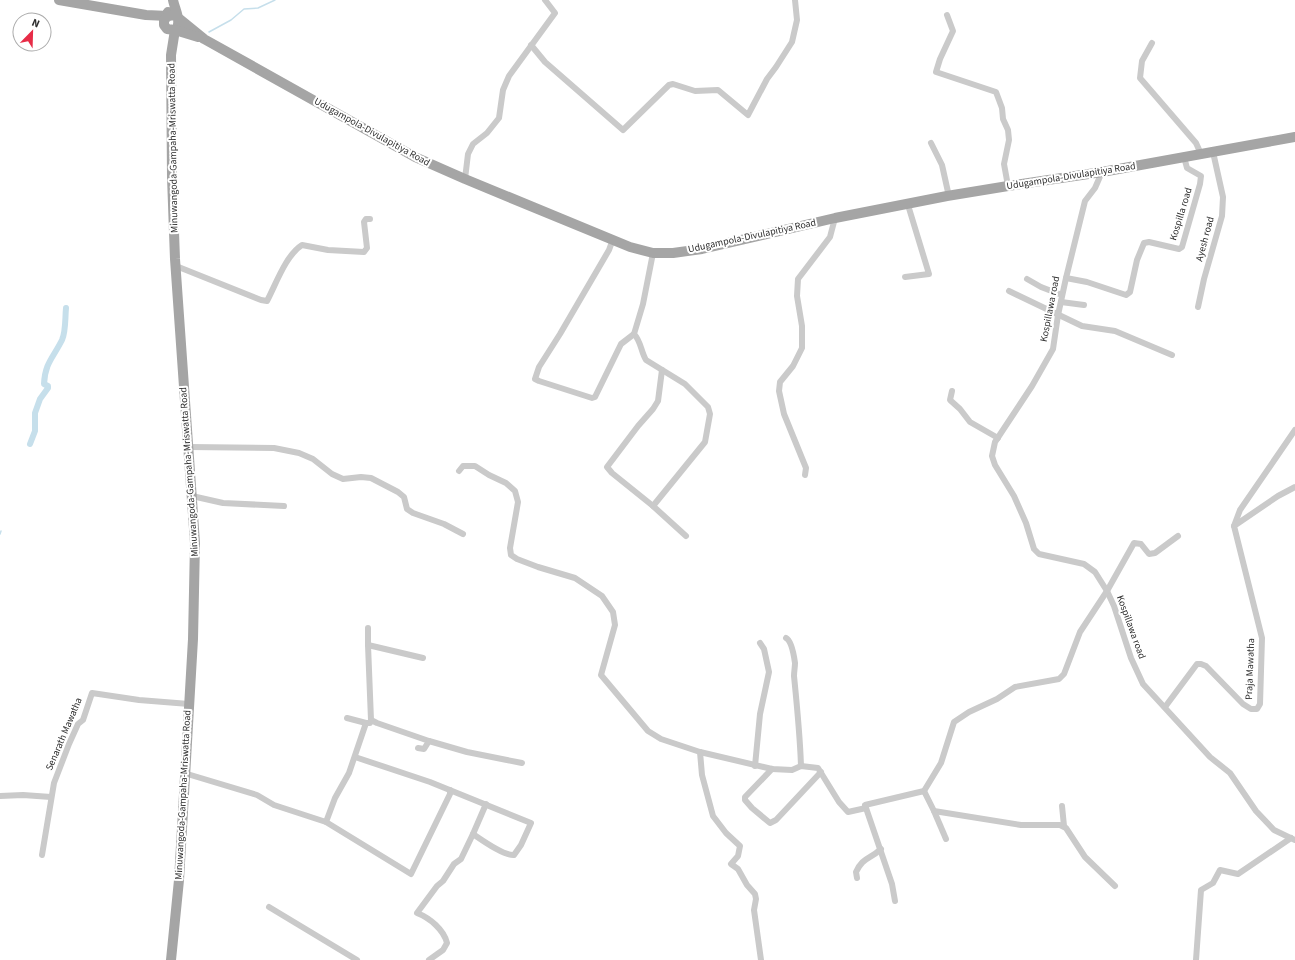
<svg xmlns="http://www.w3.org/2000/svg" width="1295" height="960" font-family="'Source Sans 3',sans-serif">
	<style>
		.lines { fill: none; stroke-linecap: round; stroke-linejoin: round }
		.stream { stroke: #c6dfeb; stroke-width: 1.5 }
		.canal { stroke: #c6dfeb; stroke-width: 6 }
		.minor { stroke: #cacaca; stroke-width: 6 }
		.primary { stroke: #a5a5a5; stroke-width: 10 }
		.labels { text-anchor: middle; dominant-baseline: central; stroke-width: 4; stroke-linejoin: round; paint-order: stroke }
		.street-label { font-size: 10px; fill: #2d2d2d; stroke: #fff }
	</style>
	<rect width="100%" height="100%" fill="#fff"/>
	<g class="lines">
		<g class="stream">
			<polyline points="209,32 231,20 244,9 258,8 275,0"/>
			<polyline points="0,534 1,531"/>
		</g>
		<path class="canal" d="M30,444l5,-13v-18l5,-14 8,-11v-2l-4,-2c1,-21 9,-26 18,-44 4,-9 3,-22 4,-32"/>
		<g class="minor">
			<polyline points="947,15 953,31 940,59 936,72 996,92 1002,108 1003,119 1008,130 1009,140 1004,164 1008,186"/>
			<polyline points="1152,43 1142,61 1140,78 1196,143 1201,154"/>
			<polyline points="531,45 545,62 623,130 669,85 673,84 695,91 718,90 748,115 767,79 776,67 792,42 797,20 795,0"/>
			<polyline points="931,143 942,165 948,192 947,196"/>
			<polyline points="1102,172 1095,188 1085,201 1066,278 1058,315 1053,349 1032,386 995,442 992,456 995,465 1014,496 1026,523 1034,549 1039,554 1084,564 1095,572 1107,591 1114,606 1131,658 1143,684 1210,757 1230,773 1256,811 1274,830 1295,840"/>
			<polyline points="465,179 468,154 473,144 487,133 499,118 503,90 509,76 555,13 545,0"/>
			<polyline points="613,239 609,250 560,334 539,367 535,379 539,381 592,398 595,397 621,344 634,334"/>
			<path d="M176,266l85,34 6,1c9,-17 19,-46 35,-56l26,5 36,2 3,-4 -3,-26 2,-3h4"/>
			<polyline points="905,277 929,274 908,205"/>
			<polyline points="1066,278 1087,282 1126,295 1130,292 1137,260 1144,243 1149,242 1179,249 1182,247 1200,184 1201,176 1187,168 1184,157"/>
			<polyline points="1027,279 1041,287 1062,295"/>
			<polyline points="1009,291 1082,326 1115,331 1172,355"/>
			<polyline points="1061,302 1084,305"/>
			<polyline points="1198,307 1204,279 1222,216 1223,197 1213,152"/>
			<polyline points="662,370 658,401 653,409 638,426 607,467 612,473 653,506 686,536"/>
			<polyline points="952,391 950,400 960,409 970,422 998,438"/>
			<polyline points="189,447 274,448 299,453 313,459 332,474 343,479 361,477 371,478 398,492 404,497 407,509 413,513 444,524 463,534"/>
			<polyline points="459,471 463,466 475,466 489,475 506,483 515,491 518,502 510,548 511,555 517,559 538,567 575,578 602,596 613,612 615,625 601,675 648,731 661,739 700,752 772,769 792,770 801,766 818,768 839,802 848,812 866,808 865,805 924,791 934,811 1021,825 1060,825 1066,828 1085,857 1115,886"/>
			<polyline points="805,475 806,468 784,414 779,391 780,382 793,366 802,348 802,326 797,296 798,279 830,237 835,218"/>
			<polyline points="192,496 223,503 284,506"/>
			<path d="M653,506l52,-64 5,-28 -2,-7 -23,-23 -39,-24c-5,-8 -5,-19 -12,-26l9,-30 10,-51"/>
			<polyline points="1234,526 1240,510 1295,430"/>
			<path d="M786,638c6,3 8,18 9,25 0,4 -1,9 -1,13 3,30 6,59 7,90"/>
			<polyline points="368,645 423,658"/>
			<polyline points="1165,707 1197,664 1201,664 1206,666 1243,704 1251,709 1257,709 1260,704 1262,638 1234,526 1278,496 1295,487"/>
			<polyline points="347,718 366,723 370,723 371,720 368,645 368,628"/>
			<polyline points="371,720 377,723 429,741 424,749 418,748"/>
			<polyline points="429,741 467,752 522,763"/>
			<polyline points="700,752 702,775 713,816 726,833 740,846 738,856 731,864 738,869 747,885 755,894 756,899 754,910 761,960"/>
			<path d="M355,757l75,25 101,41 -10,22 -7,10c-10,1 -32,-15 -41,-21"/>
			<polyline points="755,766 760,714 769,672 764,649 760,643"/>
			<polyline points="772,769 745,797 745,800 752,808 770,823 776,820 821,772"/>
			<polyline points="184,773 257,795 274,805 326,822 411,874 450,794 450,790"/>
			<polyline points="924,791 941,763 954,722 969,712 997,699 1015,687 1059,679 1064,674 1080,632 1107,591 1134,543 1141,544 1149,554 1155,553 1178,536"/>
			<polyline points="0,796 23,795 51,797"/>
			<polyline points="1062,806 1064,826"/>
			<polyline points="866,808 892,884 895,901"/>
			<polyline points="934,811 946,839"/>
			<polyline points="326,822 335,798 349,773 366,723"/>
			<polyline points="42,855 54,783 69,744 78,724 83,720 92,693 139,700 189,704"/>
			<path d="M857,878l-1,-6c7,-15 13,-12 25,-23"/>
			<polyline points="269,907 357,960"/>
			<path d="M429,960l14,-10 4,-7c-3,-13 -17,-25 -30,-30l20,-27 6,-5 11,-17 7,-5 12,-25 13,-30"/>
			<polyline points="1196,960 1201,890 1213,883 1220,870 1238,874 1291,838"/>
		</g>
		<g class="primary">
			<polyline points="59,0 146,15 168,16 168,12"/>
			<path d="M173,0c2,10 10,24 2,30l-8,-1 -3,-4v-5l4,-4 6,-1 3,2 27,22 211,118 50,22 165,68 23,6h20l29,-4 133,-31 112,-22 61,-10 94,-14 193,-35"/>
			<polyline points="171,960 179,880 193,639 195,543 175,259 172,177 171,55 175,30 198,37"/>
		</g>
	</g>
	<g class="labels">
		<g class="street-label">
			<text transform="translate(372 132) rotate(29)">Udugampola-Divulapitiya Road</text>
			<text transform="translate(173 148) rotate(-91)">Minuwangoda-Gampaha-Mriswatta Road</text>
			<text transform="translate(1071 176) rotate(-9)">Udugampola-Divulapitiya Road</text>
			<text transform="translate(1181 214) rotate(-73)">Kospilla road</text>
			<text transform="translate(752 236) rotate(-12)">Udugampola-Divulapitiya Road</text>
			<text transform="translate(1205 239) rotate(-75)">Ayesh road</text>
			<text transform="translate(1050 309) rotate(-79)">Kospillawa road</text>
			<text transform="translate(189 472) rotate(-94)">Minuwangoda-Gampaha-Mriswatta Road</text>
			<text transform="translate(1131 627) rotate(70)">Kospillawa road</text>
			<text transform="translate(1250 669) rotate(-88)">Praja Mawatha</text>
			<text transform="translate(64 734) rotate(-67)">Senarath Mawatha</text>
			<text transform="translate(183 795) rotate(-87)">Minuwangoda-Gampaha-Mriswatta Road</text>
		</g>
	</g>
	<g transform="translate(32 32) rotate(23)"><circle r="19" fill="#ffffff" stroke="#ababab"/>
	<path d="M0-3L7 15L0 10L-7 15Z" fill="#e72c47"/>
	<text y="-6" font-size="11" font-weight="bold" text-anchor="middle" fill="#2d2d2d">N</text>
	</g>
</svg>
